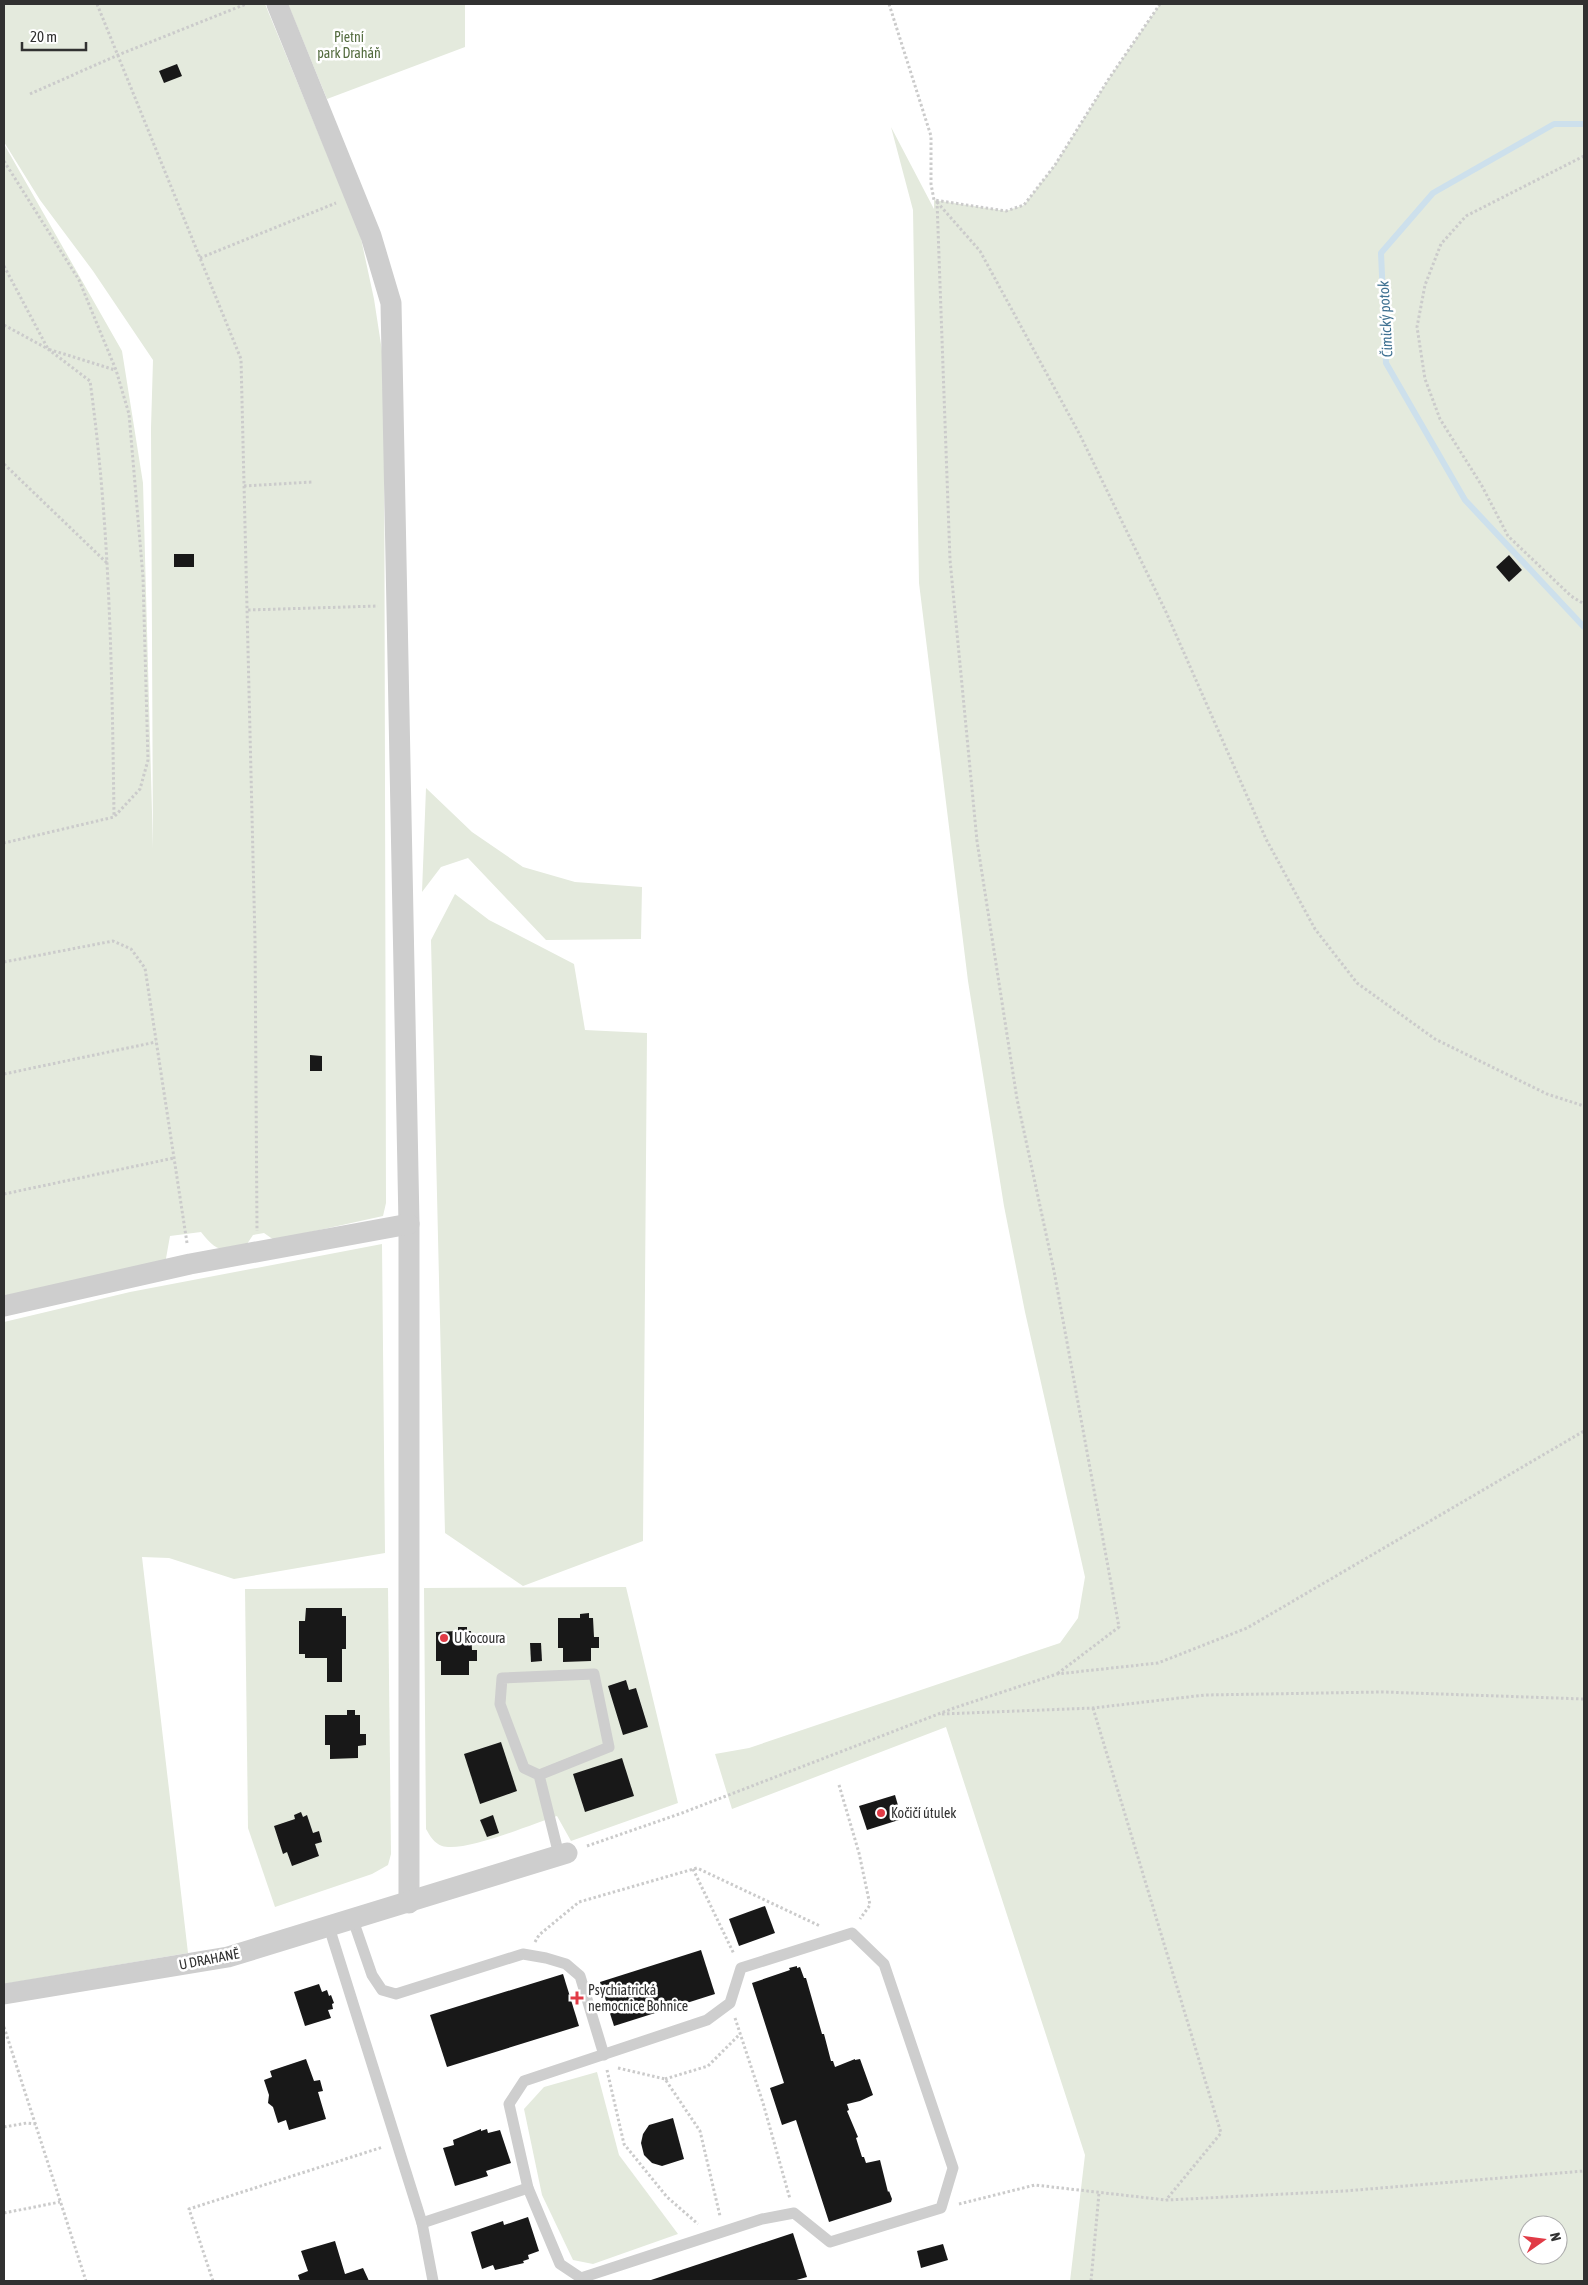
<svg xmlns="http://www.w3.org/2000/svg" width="1588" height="2285" font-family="'Asap Condensed',sans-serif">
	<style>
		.green { fill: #e4eadd; fill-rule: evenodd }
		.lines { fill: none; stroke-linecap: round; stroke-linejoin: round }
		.stream { stroke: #cde0ec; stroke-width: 6 }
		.building { fill: #181818 }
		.path { stroke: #cbcbcb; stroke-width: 3; stroke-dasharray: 2.5 2.5; stroke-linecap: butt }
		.lane { stroke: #cecece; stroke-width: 11 }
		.street { stroke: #cecece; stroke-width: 21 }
		.poi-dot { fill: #e13b46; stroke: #fff; stroke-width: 2 }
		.labels { text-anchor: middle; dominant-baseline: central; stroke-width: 5; stroke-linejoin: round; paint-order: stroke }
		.park-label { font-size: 14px; fill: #546c3f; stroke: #fff }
		.poi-label { font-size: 14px; fill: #313131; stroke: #fff; text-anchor: start }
		.street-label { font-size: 14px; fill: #313131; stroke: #fff }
		.water-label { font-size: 15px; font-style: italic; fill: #407292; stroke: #fff }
	</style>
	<rect width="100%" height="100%" fill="#fff"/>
	<g class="green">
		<path d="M4,4h261l95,230 14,65 10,65 2,839 -3,13 -109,24 -10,-7 -11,2 -8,12c-24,5 -29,4 -44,-15l-31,4 -5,28 -161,37v-1157l118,207 21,132 10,366 -2,-421 2,-68 -60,-89 -53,-71 -36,-58z"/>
		<polygon points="288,4 465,4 465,47 327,99"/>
		<path d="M1160,4h424v2277h-514l15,-126 -139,-428 -214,82 -17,-55 34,-6 311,-105 18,-25 7,-41 -60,-265 -21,-106 -36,-225 -49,-398 -6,-373 -22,-83 43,82v-9l72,11 18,-6 31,-40 53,-85zM1509,555l13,15 -13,12 -13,-15zM1528,2225h30v30h-30z"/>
		<polygon points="426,788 472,832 523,867 575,882 642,887 641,939 546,940 468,858 441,867 422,892"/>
		<polygon points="455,894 489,920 574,964 585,1030 647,1033 643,1541 523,1586 445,1533 431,940"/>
		<polygon points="382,1244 385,1553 234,1579 169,1558 142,1557 188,1953 4,1984 4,1322 130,1292"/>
		<path d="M626,1587l52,216 -107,38 -14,-25c-25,8 -93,37 -115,30 -8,-3 -12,-10 -16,-17l-2,-241z"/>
		<polygon points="388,1588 391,1854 388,1865 372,1874 275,1907 248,1828 245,1589"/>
		<polygon points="597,2072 619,2155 678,2234 593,2264 573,2260 542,2195 524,2109 544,2087"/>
	</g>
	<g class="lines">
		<polyline class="stream" points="1584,124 1554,124 1433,193 1381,253 1386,363 1465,500 1584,627"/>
	</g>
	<g class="building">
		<polygon points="177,64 182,76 164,83 159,71"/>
		<rect x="174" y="554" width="20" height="13"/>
		<polygon points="1509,555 1522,570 1509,582 1496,567"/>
		<polygon points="310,1055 322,1056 322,1071 310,1071"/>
		<polygon points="306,1608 342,1608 342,1616 346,1616 346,1649 342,1649 342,1682 327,1682 327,1658 305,1658 305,1654 299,1654 299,1621 305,1621"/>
		<polygon points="589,1613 589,1618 593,1618 594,1637 599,1637 599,1648 591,1648 591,1661 563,1662 563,1648 558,1648 558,1618 580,1618 580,1614"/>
		<polygon points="458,1627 467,1627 467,1631 471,1631 472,1650 477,1650 477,1661 469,1661 469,1675 441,1675 441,1661 436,1661 436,1632 458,1631"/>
		<polygon points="530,1643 541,1643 542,1661 531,1662"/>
		<polygon points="626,1680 629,1690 636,1688 648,1727 623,1735 608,1686"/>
		<polygon points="347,1710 355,1710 355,1715 360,1715 360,1734 366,1734 366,1745 358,1746 358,1758 330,1759 330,1745 325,1745 325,1715 347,1715"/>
		<polygon points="501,1742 517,1791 480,1804 464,1754"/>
		<polygon points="622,1758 634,1796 585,1812 573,1774"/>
		<polygon points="895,1795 902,1819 867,1830 859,1806"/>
		<polygon points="301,1812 303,1817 307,1815 313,1833 319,1831 322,1842 315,1844 319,1856 292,1866 287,1852 283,1854 274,1826 295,1819 294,1815"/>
		<polygon points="493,1815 499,1833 487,1837 480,1820"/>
		<polygon points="765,1906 775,1933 739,1946 729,1919"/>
		<polygon points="701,1950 715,1994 614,2026 600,1982"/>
		<polygon points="797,1966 797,1968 800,1967 804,1978 806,1978 822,2034 824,2034 831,2061 833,2061 835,2067 855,2059 855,2060 860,2059 873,2095 860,2101 847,2104 849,2110 847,2111 858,2137 856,2138 862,2157 864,2157 866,2163 880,2160 888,2192 889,2191 892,2199 891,2202 829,2222 796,2120 782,2125 770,2088 784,2083 752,1983 790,1970 789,1968"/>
		<polygon points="563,1974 579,2026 447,2067 430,2015"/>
		<polygon points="319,1984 322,1992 327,1990 329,1996 331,1995 334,2003 332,2004 333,2009 328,2010 331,2018 305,2026 294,1992"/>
		<polygon points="306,2059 314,2081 320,2080 323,2091 318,2092 326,2119 289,2130 286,2120 278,2123 273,2107 268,2103 269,2095 264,2080 272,2077 270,2071"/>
		<polygon points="673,2118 684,2159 662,2166 652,2163 644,2155 641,2143 643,2134 649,2125"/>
		<polygon points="481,2129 481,2131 487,2129 488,2133 500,2130 511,2163 486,2171 488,2176 455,2186 443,2148 454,2145 453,2140"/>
		<polygon points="528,2217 539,2251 528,2255 529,2259 523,2261 524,2263 495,2270 493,2265 482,2269 471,2232 503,2221 504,2225"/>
		<polygon points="793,2233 807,2277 793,2281 648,2281"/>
		<polygon points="335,2241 345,2274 363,2268 369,2281 300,2281 298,2275 308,2271 301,2251"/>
		<polygon points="943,2244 948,2260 921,2268 917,2251"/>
	</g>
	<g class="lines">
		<g class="path">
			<polyline points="97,4 241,359 255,940 257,1231"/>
			<polyline points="889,4 931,136 931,184 934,200 1006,211 1024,205 1055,165 1108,80 1160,4"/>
			<polyline points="30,94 118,55 246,4"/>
			<polyline points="1584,156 1466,216 1441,244 1425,285 1417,327 1425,379 1440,419 1482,486 1508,536 1571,596 1584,604"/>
			<polyline points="4,161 79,280 116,370 129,414 143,577 148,760 140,789 114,817 4,843"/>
			<polyline points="937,201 950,560 977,841 1017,1099 1054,1271 1119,1627 1057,1674"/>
			<polyline points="937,202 980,251 1080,435 1166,612 1266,839 1315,929 1357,983 1435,1039 1547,1094 1584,1106"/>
			<polyline points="200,258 336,203"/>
			<polyline points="4,266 48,349 115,370"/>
			<path d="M4,325l44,24 42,32c20,145 22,290 24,435"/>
			<polyline points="4,464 108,564"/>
			<polyline points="244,486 312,482"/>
			<polyline points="248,610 378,606"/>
			<polyline points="4,962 113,941 131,949 145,968 187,1243"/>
			<polyline points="4,1074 156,1042"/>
			<polyline points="4,1194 174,1158"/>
			<polyline points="1093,1708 1221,2133 1166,2200"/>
			<polyline points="942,1714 1093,1708 1205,1695 1383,1692 1584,1699"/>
			<polyline points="839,1785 859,1853 870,1905 860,1919"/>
			<polyline points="587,1846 682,1813 954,1708 1057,1674 1158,1663 1247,1628 1584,1431"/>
			<polyline points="693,1869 734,1954"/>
			<polyline points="535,1942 539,1935 579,1902 697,1868 820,1926"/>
			<polyline points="735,2018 763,2103 790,2199"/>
			<polyline points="4,2027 86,2281"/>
			<polyline points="618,2068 665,2079 700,2131 720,2216"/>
			<polyline points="607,2070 624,2144 667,2197 698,2224"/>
			<polyline points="665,2079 708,2066 740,2034"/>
			<polyline points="4,2127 27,2123 36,2124"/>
			<polyline points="959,2204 1035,2185 1166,2200 1345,2191 1584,2171"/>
			<polyline points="4,2213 60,2202"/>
			<polyline points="213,2281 189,2209 383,2147"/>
			<polyline points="1091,2281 1099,2193"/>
		</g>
		<g class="lane">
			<polyline points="539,1775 524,1768 500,1704 502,1678 594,1674 609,1747 539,1775 559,1855"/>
			<polyline points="353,1920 372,1975 382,1990 396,1994 523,1954 546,1958 566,1964 580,1976 604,2055"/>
			<polyline points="329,1927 422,2223 433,2281"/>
			<polygon points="852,1933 884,1964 953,2168 941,2208 830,2242 794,2213 762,2219 581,2278 560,2264 528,2188 509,2104 524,2081 707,2020 730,2003 741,1968"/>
			<polyline points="422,2223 528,2188"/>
		</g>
		<g class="street">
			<polyline points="277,4 371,236 391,303 409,1224 409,1903"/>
			<polyline points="4,1306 190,1264 409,1224"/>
			<polyline points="4,1994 228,1957 567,1853"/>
		</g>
	</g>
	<g class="poi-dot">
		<circle cx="444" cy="1638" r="5"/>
		<circle cx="881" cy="1813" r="5"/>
		<path d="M574.5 1990.5h5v5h5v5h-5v5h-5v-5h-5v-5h5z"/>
	</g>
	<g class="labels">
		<g class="park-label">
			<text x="349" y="37">Pietní<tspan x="349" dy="16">park Draháň</tspan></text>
		</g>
		<g class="poi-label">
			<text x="454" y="1638">U kocoura</text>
			<text x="891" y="1813">Kočičí útulek</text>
			<text x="588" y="1990">Psychiatrická<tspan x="588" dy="16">nemocnice Bohnice</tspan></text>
		</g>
		<g class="street-label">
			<text transform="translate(209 1959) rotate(-11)">U DRAHANĚ</text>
		</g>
		<g class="water-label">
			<text transform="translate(1385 319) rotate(-93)">Čimický potok</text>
		</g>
	</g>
	<rect width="1588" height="2285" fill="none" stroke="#313131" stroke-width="10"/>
	<g transform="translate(1543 2240) rotate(76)"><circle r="24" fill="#ffffff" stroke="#adadad"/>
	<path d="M0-4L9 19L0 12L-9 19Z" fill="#e13b46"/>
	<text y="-8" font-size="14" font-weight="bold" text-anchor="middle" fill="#313131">N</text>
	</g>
	<path d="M22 42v8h64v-8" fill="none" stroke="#313131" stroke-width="2.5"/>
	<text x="30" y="42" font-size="15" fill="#313131" stroke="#ffffff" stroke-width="4" paint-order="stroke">20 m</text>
</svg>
